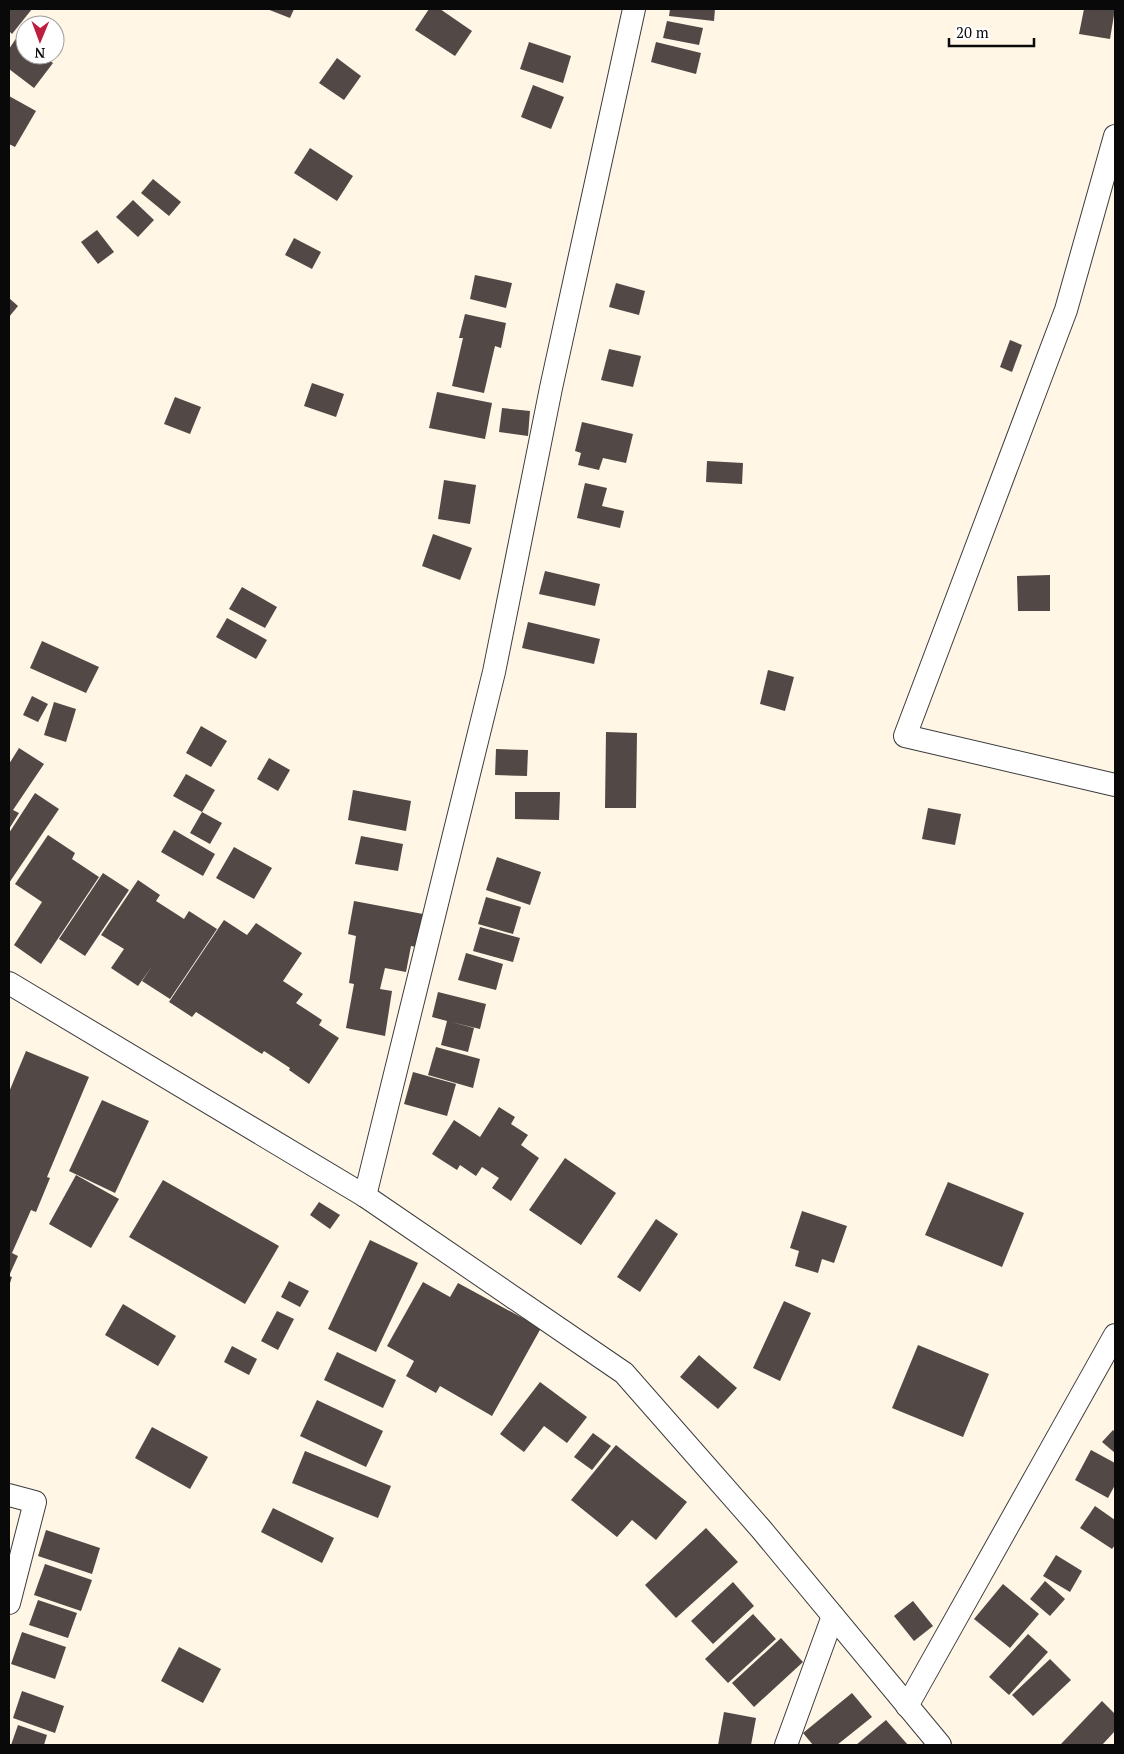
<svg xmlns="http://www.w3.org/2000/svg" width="1124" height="1754" font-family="'PT Serif',serif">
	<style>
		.building { fill: #524946 }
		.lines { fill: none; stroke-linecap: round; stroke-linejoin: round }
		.street-casing { stroke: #3c3c3c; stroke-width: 24 }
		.street { stroke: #fff; stroke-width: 22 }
	</style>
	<rect width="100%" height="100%" fill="#fff6e6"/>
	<g class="building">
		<polygon points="9,9 32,9 12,34 9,31"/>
		<polygon points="267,9 294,9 290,18"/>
		<polygon points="429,9 440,9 472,31 455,56 415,30"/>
		<polygon points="670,9 715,9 714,21 669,16"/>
		<polygon points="1084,9 1115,9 1110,39 1079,34"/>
		<polygon points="667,21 703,28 699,45 663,38"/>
		<polygon points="17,37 25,43 25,55 41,55 53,63 34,88 9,69 9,49"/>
		<polygon points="529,42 571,56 563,83 520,69"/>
		<polygon points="656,42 701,53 696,74 651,62"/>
		<polygon points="337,58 361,76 344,100 319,83"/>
		<polygon points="533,85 564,97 551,129 521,117"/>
		<polygon points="9,96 36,111 15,147 9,144"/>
		<polygon points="310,148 353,176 337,201 294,173"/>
		<polygon points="153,179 181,202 169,216 141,193"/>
		<polygon points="133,200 154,220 138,237 116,217"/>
		<polygon points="97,230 114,252 98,264 81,242"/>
		<polygon points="294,238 321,252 312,269 285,255"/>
		<polygon points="475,275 512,283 506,308 470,299"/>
		<polygon points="616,283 645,291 639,315 609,307"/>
		<polygon points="9,298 18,306 9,317"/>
		<polygon points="465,314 506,323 501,348 495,346 484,393 452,386 463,338 459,338"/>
		<polygon points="1010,340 1022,345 1012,372 1000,367"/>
		<polygon points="609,349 641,356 633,387 601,380"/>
		<polygon points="312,383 344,394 336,417 304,406"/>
		<polygon points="437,392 492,403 485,439 429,428"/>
		<polygon points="175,397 201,407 190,434 164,424"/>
		<polygon points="502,408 530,411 528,436 499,432"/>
		<polygon points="582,422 633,434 626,463 603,458 599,470 578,465 581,453 575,451"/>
		<polygon points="707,461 743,463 742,484 706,482"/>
		<polygon points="444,480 476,485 470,524 438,519"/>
		<polygon points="585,483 607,488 602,506 624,511 620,528 577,518"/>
		<polygon points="433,534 472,548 460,580 422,566"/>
		<polygon points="545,571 600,584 595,606 539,594"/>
		<polygon points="1050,575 1050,611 1018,611 1017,576"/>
		<polygon points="242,587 277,607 265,628 229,609"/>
		<polygon points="227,618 267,640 256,659 216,637"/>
		<polygon points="528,622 600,639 594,664 522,648"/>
		<polygon points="42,641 99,667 86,693 30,668"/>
		<polygon points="768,670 794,677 785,711 760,704"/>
		<polygon points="32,696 48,704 38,722 23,715"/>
		<polygon points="54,702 76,709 66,742 44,735"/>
		<polygon points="201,726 227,741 211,767 186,753"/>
		<polygon points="606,732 637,733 636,808 605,808"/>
		<polygon points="19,748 44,764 13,810 19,813 9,829 9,764"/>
		<polygon points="496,749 528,750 527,776 495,775"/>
		<polygon points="269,758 290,770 278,791 257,779"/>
		<polygon points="186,774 215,790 202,812 222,823 210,844 190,833 202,812 173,796"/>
		<polygon points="353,790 411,801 406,831 348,820"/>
		<polygon points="515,792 560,792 559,820 515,819"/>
		<polygon points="35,793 59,809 9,883 9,833"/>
		<polygon points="928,808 961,814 955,845 922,839"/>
		<polygon points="174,830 215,854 203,876 161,852"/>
		<polygon points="48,835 75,853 72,859 99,877 41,964 14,945 42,902 15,884"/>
		<polygon points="361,836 403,844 398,871 355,864"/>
		<polygon points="234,847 272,868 254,899 216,878"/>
		<polygon points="497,857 541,872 530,905 486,890"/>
		<polygon points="103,873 129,890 85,956 59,939"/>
		<polygon points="138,880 160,895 156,901 184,919 189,911 217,929 170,999 142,981 152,966 138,986 111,968 124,949 101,935"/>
		<polygon points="486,897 521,907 513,934 478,924"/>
		<polygon points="354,901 423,914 417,947 411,946 406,972 385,968 380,989 392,991 385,1036 346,1028 354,984 349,983 356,936 348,934"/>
		<polygon points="224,920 247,935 256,923 302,953 283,981 303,994 296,1003 322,1020 319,1025 339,1038 309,1084 289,1070 290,1068 264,1051 262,1054 196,1012 192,1017 169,1002"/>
		<polygon points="480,927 520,938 513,962 473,951"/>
		<polygon points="466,953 503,964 496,990 458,980"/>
		<polygon points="438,992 486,1004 480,1029 451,1022 474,1028 468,1052 441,1045 447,1021 432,1017"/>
		<polygon points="436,1047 480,1059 473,1088 428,1075"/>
		<polygon points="26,1051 89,1077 47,1177 50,1178 36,1212 31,1210 12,1253 18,1256 9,1276 12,1277 9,1286 9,1092"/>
		<polygon points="413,1072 456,1084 447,1116 404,1104"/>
		<polygon points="102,1100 149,1121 115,1193 69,1171"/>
		<polygon points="499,1107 515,1117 511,1124 528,1135 521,1145 539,1158 511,1201 492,1188 499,1178 482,1167 476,1176 460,1165 457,1170 432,1154 454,1120 480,1137"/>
		<polygon points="565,1158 616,1193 581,1245 529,1210"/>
		<polygon points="76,1175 119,1199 91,1248 49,1224"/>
		<polygon points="163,1180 279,1246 245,1304 129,1237"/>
		<polygon points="948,1182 1024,1213 1002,1267 925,1235"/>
		<polygon points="319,1202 340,1215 330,1229 310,1215"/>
		<polygon points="802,1211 847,1226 834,1263 822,1259 818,1273 795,1266 799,1251 790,1248"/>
		<polygon points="656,1219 678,1234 640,1292 617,1277"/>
		<polygon points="370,1240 418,1263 376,1352 328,1329"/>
		<polygon points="289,1281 309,1291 300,1307 281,1297"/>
		<polygon points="423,1282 450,1297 458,1283 541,1328 492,1416 440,1386 436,1393 406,1376 414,1361 387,1346"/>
		<polygon points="784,1301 811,1313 780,1381 753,1368"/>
		<polygon points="123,1304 176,1336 158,1366 105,1335"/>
		<polygon points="277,1311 294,1319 278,1350 261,1341"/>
		<polygon points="918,1345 989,1374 963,1437 892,1408"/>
		<polygon points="232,1346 257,1359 249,1375 224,1362"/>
		<polygon points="337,1352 396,1380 383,1408 324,1380"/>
		<polygon points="699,1355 737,1388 718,1409 680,1377"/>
		<polygon points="540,1382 587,1417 567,1443 544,1426 524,1452 500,1434"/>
		<polygon points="317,1400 383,1431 366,1467 300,1436"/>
		<polygon points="152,1427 208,1457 190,1489 135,1458"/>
		<polygon points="1113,1430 1115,1432 1115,1453 1102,1442"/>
		<polygon points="593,1433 611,1446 592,1470 574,1457"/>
		<polygon points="616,1445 687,1502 656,1540 632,1520 617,1537 571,1500"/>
		<polygon points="1091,1450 1115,1463 1115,1485 1108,1498 1075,1480"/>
		<polygon points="305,1451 391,1486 378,1518 292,1483"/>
		<polygon points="1095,1506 1115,1520 1115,1545 1112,1549 1080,1528"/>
		<polygon points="273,1508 334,1538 322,1563 261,1532"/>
		<polygon points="706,1528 738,1562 676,1618 645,1585"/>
		<polygon points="46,1530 100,1548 92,1574 38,1556"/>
		<polygon points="1056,1555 1082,1571 1070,1592 1043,1576"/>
		<polygon points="45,1564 92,1580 81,1611 34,1595"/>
		<polygon points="1045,1581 1065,1599 1050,1616 1030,1599"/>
		<polygon points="733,1582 754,1606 713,1644 691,1621"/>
		<polygon points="1003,1584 1039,1614 1010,1648 974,1619"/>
		<polygon points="38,1600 77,1613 68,1638 29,1625"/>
		<polygon points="913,1601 933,1626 914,1641 894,1616"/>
		<polygon points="753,1614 776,1639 728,1683 705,1659"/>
		<polygon points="22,1632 66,1647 55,1679 11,1664"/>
		<polygon points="1028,1634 1048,1652 1009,1695 989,1677"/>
		<polygon points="781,1638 803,1662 754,1707 732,1683"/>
		<polygon points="179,1647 221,1669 203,1703 161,1681"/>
		<polygon points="1050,1659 1071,1680 1033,1716 1012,1695"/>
		<polygon points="22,1691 64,1706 55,1733 13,1718"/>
		<polygon points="852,1693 872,1717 837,1745 813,1745 803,1733"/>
		<polygon points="1102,1701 1115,1714 1115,1731 1102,1745 1060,1745"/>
		<polygon points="724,1712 756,1718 751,1745 718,1745"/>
		<polygon points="886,1720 908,1745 856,1745"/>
		<polygon points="18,1725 47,1735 44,1745 11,1745"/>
	</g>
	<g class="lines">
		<g class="street-casing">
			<g id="street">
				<polyline points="1115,136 1066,310 905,736 1115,785"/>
				<polyline points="9,983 365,1196 624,1373 761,1529 940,1745"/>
				<polyline points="365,1196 494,672 551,388 634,9"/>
				<polyline points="9,1495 35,1502 9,1603"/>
				<polyline points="907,1706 1115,1335"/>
				<polyline points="786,1745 833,1616"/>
			</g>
		</g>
		<use href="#street" class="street"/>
	</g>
	<rect width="1124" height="1754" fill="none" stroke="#090909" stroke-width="20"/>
	<g transform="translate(40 40) rotate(181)"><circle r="24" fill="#ffffff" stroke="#9d9d9d"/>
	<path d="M0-4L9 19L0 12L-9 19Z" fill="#bd1e3f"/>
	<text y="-8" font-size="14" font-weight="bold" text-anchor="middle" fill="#090909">N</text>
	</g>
	<path d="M949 38v8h85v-8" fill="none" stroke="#090909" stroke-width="2.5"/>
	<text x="956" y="38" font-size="15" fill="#090909" stroke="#ffffff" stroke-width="4" paint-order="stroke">20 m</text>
</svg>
